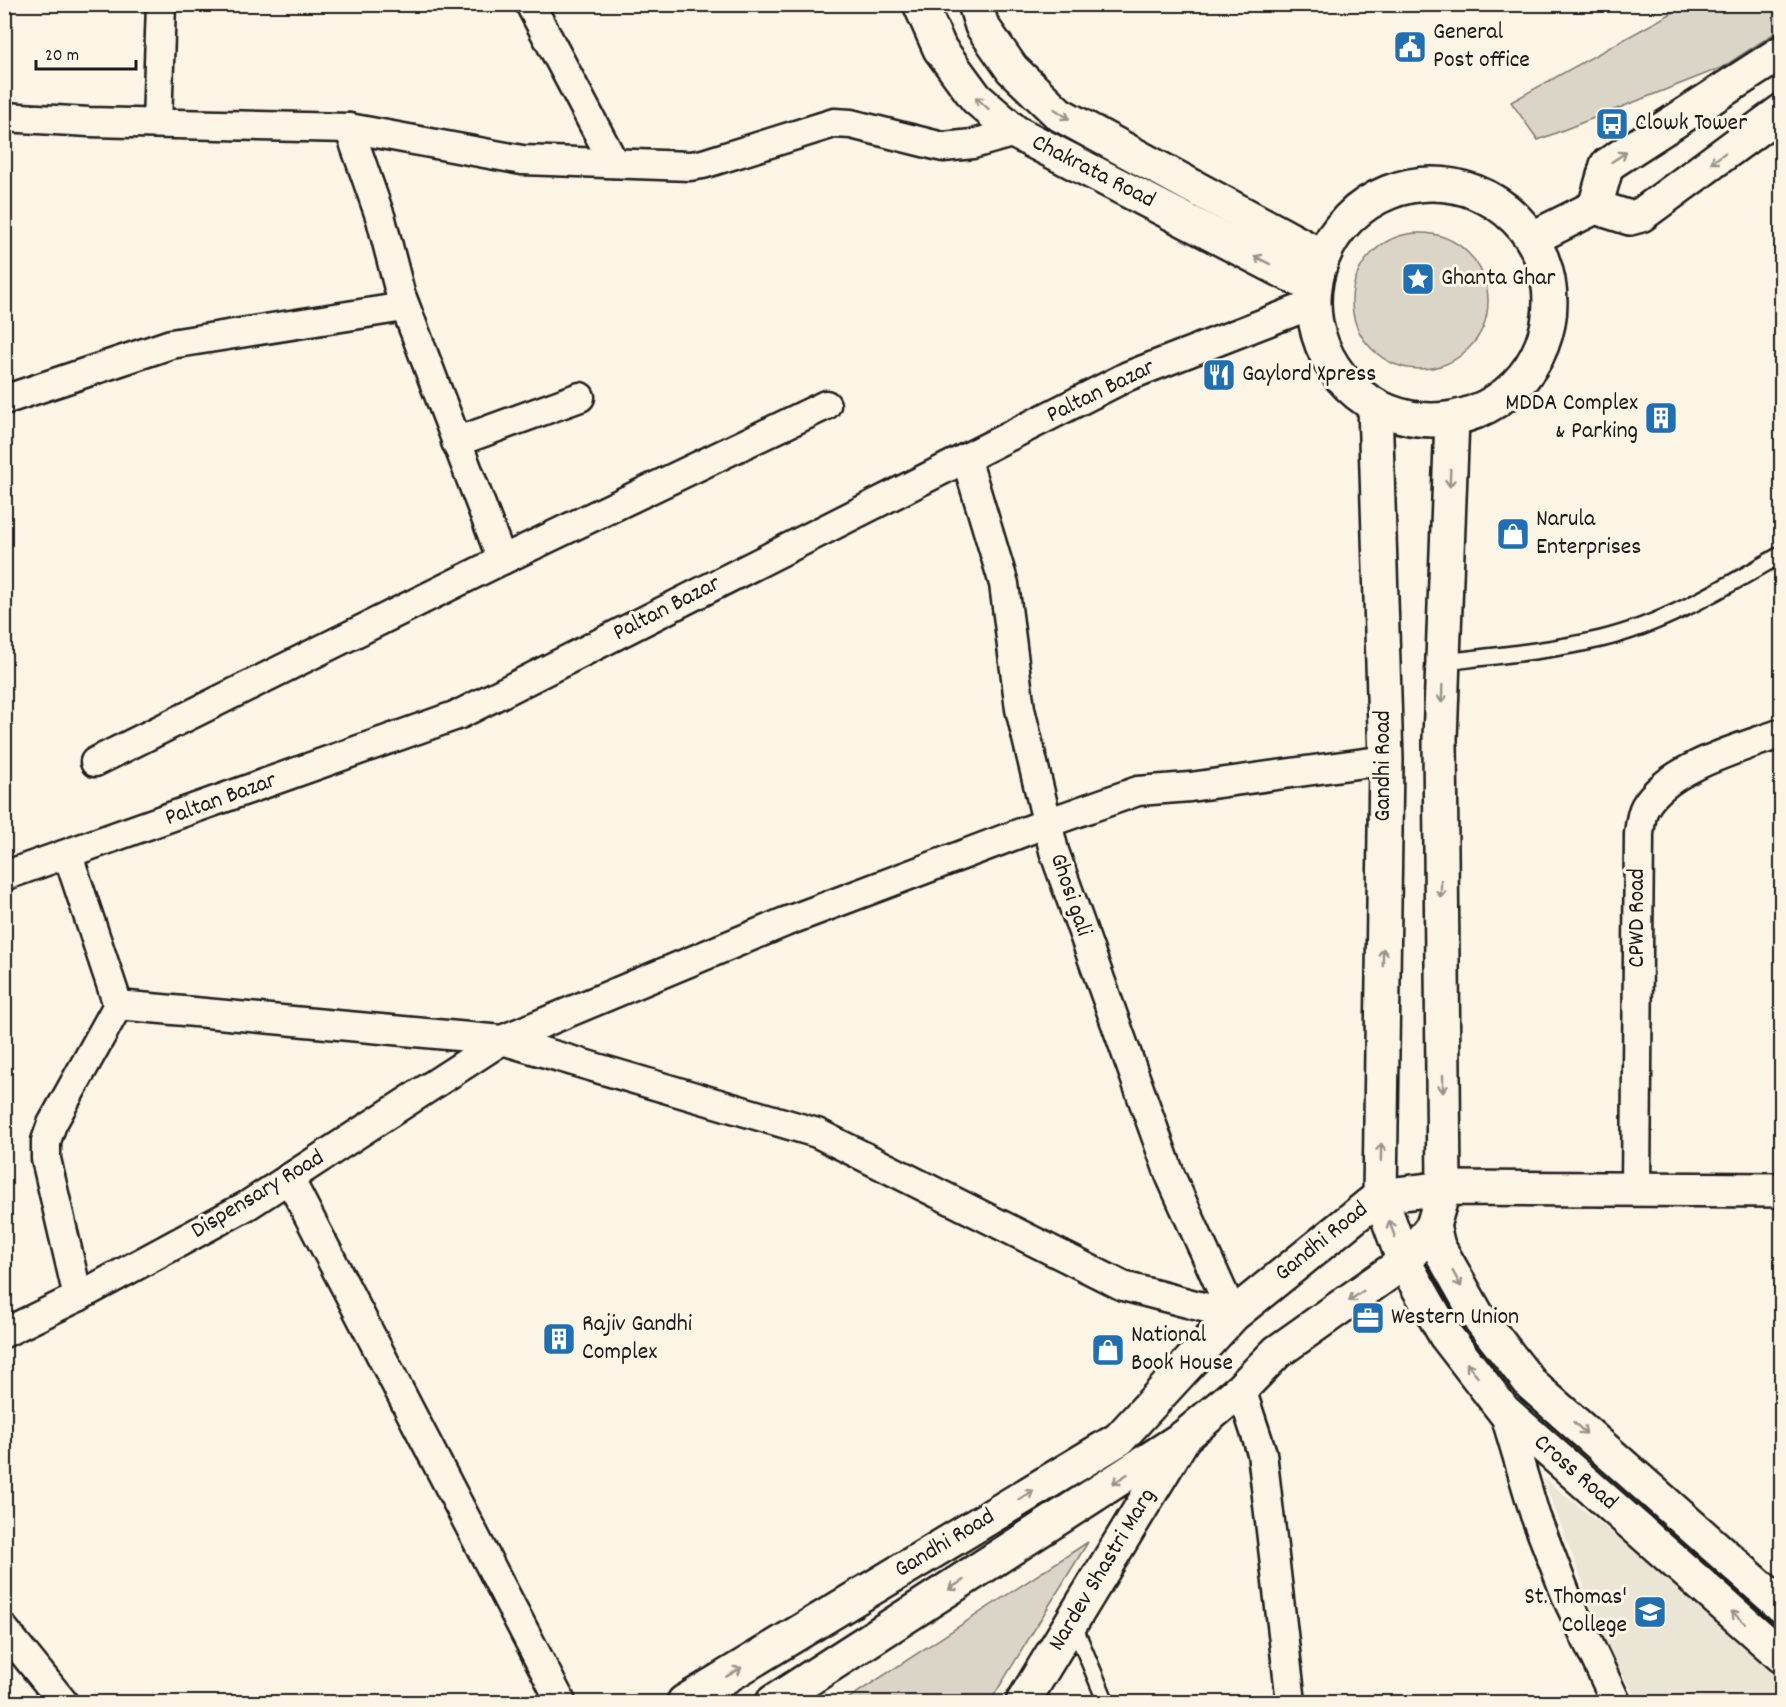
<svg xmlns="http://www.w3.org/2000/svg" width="1786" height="1707" font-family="Dekko,sans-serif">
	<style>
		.built { fill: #ebe5d6 }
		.green { fill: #dbd5c8; stroke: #7c7872; stroke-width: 1.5 }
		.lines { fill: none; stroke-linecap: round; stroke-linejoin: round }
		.lane-casing { stroke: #1c1c1c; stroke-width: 20 }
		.street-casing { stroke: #1c1c1c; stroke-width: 33 }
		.secondary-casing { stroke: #1c1c1c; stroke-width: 38 }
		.primary-casing { stroke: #1c1c1c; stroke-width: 38 }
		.lane { stroke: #fcf5e5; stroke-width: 15 }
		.street { stroke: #fcf5e5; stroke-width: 28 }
		.secondary { stroke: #fcf5e5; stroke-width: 33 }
		.primary { stroke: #fcf5e5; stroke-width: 33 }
		.oneway { stroke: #97938b }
		.labels { text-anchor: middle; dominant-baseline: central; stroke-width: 6; stroke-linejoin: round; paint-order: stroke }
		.poi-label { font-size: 24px; fill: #1c1c1c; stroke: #fcf5e5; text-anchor: start }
		.street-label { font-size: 24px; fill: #1c1c1c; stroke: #fcf5e5 }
	</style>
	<rect width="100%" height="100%" fill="#fcf5e5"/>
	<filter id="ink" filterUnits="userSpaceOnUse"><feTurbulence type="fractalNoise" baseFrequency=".0167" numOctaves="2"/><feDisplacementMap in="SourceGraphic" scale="12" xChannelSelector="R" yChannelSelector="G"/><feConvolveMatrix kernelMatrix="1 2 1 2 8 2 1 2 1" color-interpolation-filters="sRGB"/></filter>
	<g filter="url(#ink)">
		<polygon class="built" points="1543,1478 1661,1571 1781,1681 1781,1702 1639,1702 1610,1654"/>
		<g class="green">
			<polygon points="1688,4 1781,5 1781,29 1723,67 1538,140 1511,102"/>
			<circle cx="1420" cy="301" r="68"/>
			<polygon points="1088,1542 990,1702 843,1702"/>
		</g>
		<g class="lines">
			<g class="lane-casing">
				<g id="lane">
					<path d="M1443,662c52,-6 106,-11 158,-23 64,-15 124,-52 181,-85"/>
					<polyline points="1072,1621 1106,1702"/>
				</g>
			</g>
			<g class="street-casing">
				<g id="street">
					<polyline points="530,4 614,163"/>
					<polyline points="4,117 89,122 349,128 522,160 690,166 703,164 834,123 851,124 943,147 973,144 1015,132"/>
					<polyline points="157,123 161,4"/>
					<polyline points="4,400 171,344 398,308 403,304 381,219 349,128"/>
					<polyline points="456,442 580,397"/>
					<polyline points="966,458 1004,584 1020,709 1054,851 1170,1175 1233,1315"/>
					<polyline points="502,560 826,405"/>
					<polyline points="95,762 502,560 402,298"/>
					<polyline points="68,855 118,1005 502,1040 817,1133 1123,1286 1233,1315"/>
					<polyline points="4,876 460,714 1128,376 1313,304"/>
					<polyline points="289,1178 561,1702"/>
					<path d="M1636,1189l3,-355c1,-8 2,-20 6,-27 23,-40 96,-59 137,-74"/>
					<polyline points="78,1297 46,1159 46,1141 52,1124 118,1005"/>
					<polyline points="4,1333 78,1297 248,1205 502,1040 785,922 1047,823 1138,791 1190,787 1386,760"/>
					<polyline points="1241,1389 1262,1453 1291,1702"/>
					<polyline points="1504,1411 1535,1515 1568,1600 1616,1702"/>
					<polyline points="4,1629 63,1702"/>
				</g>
			</g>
			<g class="secondary-casing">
				<g id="secondary">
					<polyline points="920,4 940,49 976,98 1015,132 1314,287"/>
					<polyline points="975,4 982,26 1012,69 1059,114 1321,256"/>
					<polyline points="1782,1190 1444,1188 1380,1196 1404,1262 1446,1336 1504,1411 1782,1656"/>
					<polyline points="1433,1226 1438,1246 1477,1315 1532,1385 1782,1606"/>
					<polyline points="1023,1702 1184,1437"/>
				</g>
			</g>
			<g class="primary-casing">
				<g id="primary">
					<circle cx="1432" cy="302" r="118"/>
					<polyline points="1595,207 1607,165 1782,52"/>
					<polyline points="1533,238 1595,207 1630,218 1641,215 1782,111"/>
					<polyline points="684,1702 1119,1439 1233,1315 1380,1196 1386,760 1375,406"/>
					<polyline points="773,1702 1184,1437 1241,1389 1277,1352 1404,1262 1433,1226 1444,1188 1440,739 1452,419"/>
				</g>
			</g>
			<use href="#lane" class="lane"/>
			<use href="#street" class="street"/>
			<use href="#secondary" class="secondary"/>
			<use href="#primary" class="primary"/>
		</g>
		<defs><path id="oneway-shaft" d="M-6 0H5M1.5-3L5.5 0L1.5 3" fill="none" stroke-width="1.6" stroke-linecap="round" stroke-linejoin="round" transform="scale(1.5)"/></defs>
		<g class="oneway">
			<use href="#oneway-shaft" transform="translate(982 103) rotate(-138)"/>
			<use href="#oneway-shaft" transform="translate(1062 114) rotate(34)"/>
			<use href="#oneway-shaft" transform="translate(1619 157) rotate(-33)"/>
			<use href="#oneway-shaft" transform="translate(1718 158) rotate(143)"/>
			<use href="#oneway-shaft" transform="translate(1262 260) rotate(-153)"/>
			<use href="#oneway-shaft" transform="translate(1450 478) rotate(92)"/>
			<use href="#oneway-shaft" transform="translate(1442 694) rotate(92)"/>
			<use href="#oneway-shaft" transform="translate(1441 889) rotate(90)"/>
			<use href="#oneway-shaft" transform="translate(1383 957) rotate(-89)"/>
			<use href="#oneway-shaft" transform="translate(1443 1084) rotate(90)"/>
			<use href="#oneway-shaft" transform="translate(1381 1152) rotate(-89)"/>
			<use href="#oneway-shaft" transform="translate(1392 1229) rotate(-110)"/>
			<use href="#oneway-shaft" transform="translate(1457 1279) rotate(61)"/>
			<use href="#oneway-shaft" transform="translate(1356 1296) rotate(145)"/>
			<use href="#oneway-shaft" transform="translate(1472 1370) rotate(-128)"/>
			<use href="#oneway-shaft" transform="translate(1580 1428) rotate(42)"/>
			<use href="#oneway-shaft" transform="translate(1120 1479) rotate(147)"/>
			<use href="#oneway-shaft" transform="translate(1026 1495) rotate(-31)"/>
			<use href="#oneway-shaft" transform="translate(956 1585) rotate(147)"/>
			<use href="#oneway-shaft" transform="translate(1738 1617) rotate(-139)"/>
			<use href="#oneway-shaft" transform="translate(734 1672) rotate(-31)"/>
		</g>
	</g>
	<defs>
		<g id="civic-square" transform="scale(1.725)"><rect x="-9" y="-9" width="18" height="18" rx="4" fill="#1f6fb2" stroke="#fcf5e5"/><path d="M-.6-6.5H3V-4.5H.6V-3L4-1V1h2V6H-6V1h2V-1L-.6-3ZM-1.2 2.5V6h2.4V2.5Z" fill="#fff"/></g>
		<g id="bus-square" transform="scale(1.725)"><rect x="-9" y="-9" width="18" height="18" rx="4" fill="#1f6fb2" stroke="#fcf5e5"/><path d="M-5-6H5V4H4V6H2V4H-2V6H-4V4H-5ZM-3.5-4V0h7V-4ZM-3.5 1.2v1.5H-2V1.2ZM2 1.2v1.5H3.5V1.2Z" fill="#fff"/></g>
		<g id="sight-square" transform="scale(1.725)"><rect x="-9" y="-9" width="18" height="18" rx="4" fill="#1f6fb2" stroke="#fcf5e5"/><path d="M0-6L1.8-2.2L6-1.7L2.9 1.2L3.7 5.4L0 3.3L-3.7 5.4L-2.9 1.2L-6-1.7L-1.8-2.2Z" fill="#fff"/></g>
		<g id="restaurant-square" transform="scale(1.725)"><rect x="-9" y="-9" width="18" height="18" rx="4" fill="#1f6fb2" stroke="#fcf5e5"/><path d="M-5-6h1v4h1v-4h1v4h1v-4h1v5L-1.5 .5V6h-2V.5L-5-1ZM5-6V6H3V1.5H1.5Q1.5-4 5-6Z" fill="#fff"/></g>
		<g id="building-square" transform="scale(1.725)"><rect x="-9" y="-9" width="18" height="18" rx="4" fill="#1f6fb2" stroke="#fcf5e5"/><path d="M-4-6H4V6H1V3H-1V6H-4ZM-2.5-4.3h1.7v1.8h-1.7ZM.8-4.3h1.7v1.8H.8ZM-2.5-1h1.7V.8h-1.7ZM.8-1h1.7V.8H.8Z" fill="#fff"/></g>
		<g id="shop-square" transform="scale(1.725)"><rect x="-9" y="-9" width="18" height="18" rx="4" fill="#1f6fb2" stroke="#fcf5e5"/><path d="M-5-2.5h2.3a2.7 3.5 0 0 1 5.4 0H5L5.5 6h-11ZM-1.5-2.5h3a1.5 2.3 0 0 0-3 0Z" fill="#fff"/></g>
		<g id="office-square" transform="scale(1.725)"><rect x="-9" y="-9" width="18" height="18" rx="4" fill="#1f6fb2" stroke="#fcf5e5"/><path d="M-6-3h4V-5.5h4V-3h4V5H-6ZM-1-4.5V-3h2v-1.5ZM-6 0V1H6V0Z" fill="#fff"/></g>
		<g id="school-square" transform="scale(1.725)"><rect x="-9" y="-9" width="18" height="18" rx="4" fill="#1f6fb2" stroke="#fcf5e5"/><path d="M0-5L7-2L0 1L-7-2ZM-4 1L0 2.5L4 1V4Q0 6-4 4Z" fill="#fff"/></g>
	</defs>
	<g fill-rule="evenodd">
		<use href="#civic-square" x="1410" y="47"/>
		<use href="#bus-square" x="1612" y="124"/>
		<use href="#sight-square" x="1418" y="279"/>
		<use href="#restaurant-square" x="1219" y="375"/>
		<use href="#building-square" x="1661" y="418"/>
		<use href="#shop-square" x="1513" y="534"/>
		<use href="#office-square" x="1368" y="1318"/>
		<use href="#building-square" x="559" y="1339"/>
		<use href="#shop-square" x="1108" y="1350"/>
		<use href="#school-square" x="1650" y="1612"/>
	</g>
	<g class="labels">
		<g class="poi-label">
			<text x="1433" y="33">General<tspan x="1433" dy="28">Post office</tspan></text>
			<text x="1635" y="124">Clowk Tower</text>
			<text x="1441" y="279">Ghanta Ghar</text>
			<text x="1242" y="375">Gaylord Xpress</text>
			<text x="1638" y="404" text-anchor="end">MDDA Complex<tspan x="1638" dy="28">&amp; Parking</tspan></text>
			<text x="1536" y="520">Narula<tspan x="1536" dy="28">Enterprises</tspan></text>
			<text x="1391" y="1318">Western Union</text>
			<text x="582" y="1325">Rajiv Gandhi<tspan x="582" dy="28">Complex</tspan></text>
			<text x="1131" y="1336">National<tspan x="1131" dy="28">Book House</tspan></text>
			<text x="1627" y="1598" text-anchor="end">St. Thomas'<tspan x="1627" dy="28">College</tspan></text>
		</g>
		<g class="street-label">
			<text transform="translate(1093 172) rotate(27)">Chakrata Road</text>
			<text transform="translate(1101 392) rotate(-26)">Paltan Bazar</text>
			<text transform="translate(667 609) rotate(-27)">Paltan Bazar</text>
			<text transform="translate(1384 766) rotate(-90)">Gandhi Road</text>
			<text transform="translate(221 800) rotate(-20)">Paltan Bazar</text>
			<text transform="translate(1070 895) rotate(71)">Ghosi gali</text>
			<text transform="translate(1638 918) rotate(-90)">CPWD Road</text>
			<text transform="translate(258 1195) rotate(-31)">Dispensary Road</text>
			<text transform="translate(1322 1242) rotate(-39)">Gandhi Road</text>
			<text transform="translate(1575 1473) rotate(41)">Cross Road</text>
			<text transform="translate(945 1544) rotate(-31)">Gandhi Road</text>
			<text transform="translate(1103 1570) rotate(-59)">Nardev Shastri Marg</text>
		</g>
	</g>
	<rect width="1786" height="1707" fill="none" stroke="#fcf5e5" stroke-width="24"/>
	<rect x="12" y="12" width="1762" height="1683" fill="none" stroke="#1c1c1c" stroke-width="2" filter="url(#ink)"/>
	<path d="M36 60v9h100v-9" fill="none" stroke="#1c1c1c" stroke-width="3"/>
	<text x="45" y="60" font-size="18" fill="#1c1c1c" stroke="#fcf5e5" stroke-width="4.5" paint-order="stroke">20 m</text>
</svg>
